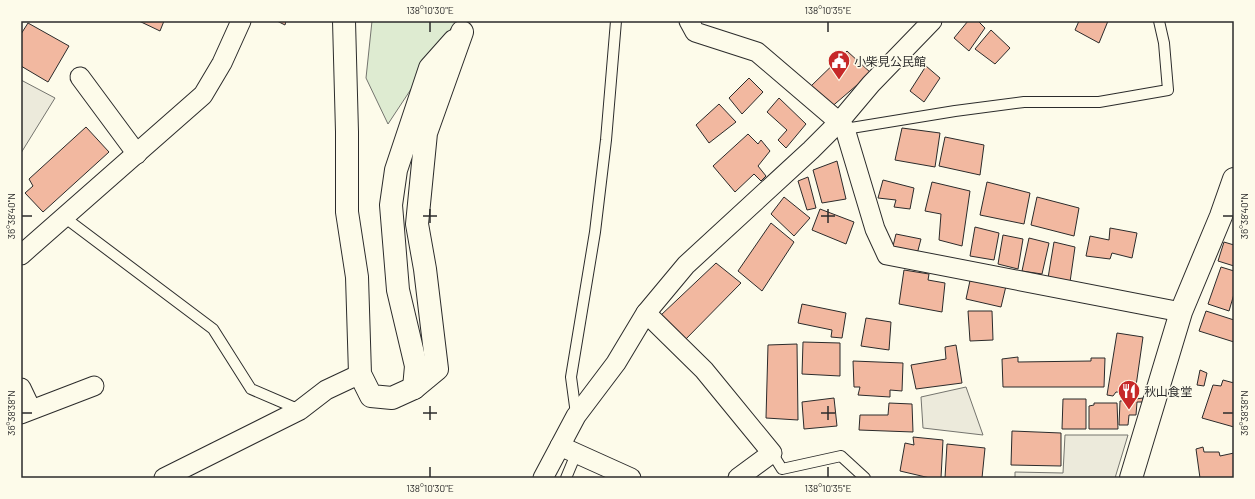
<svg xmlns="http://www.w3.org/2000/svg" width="1255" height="499" font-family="Barlow,'Noto Sans JP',sans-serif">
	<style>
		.green { fill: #deebd1; stroke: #74746e }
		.parking { fill: #eceadb; stroke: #74746e }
		.building { fill: #f2b8a0; stroke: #2b2b2b }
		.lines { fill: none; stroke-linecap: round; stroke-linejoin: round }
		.lane-casing { stroke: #2b2b2b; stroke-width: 12 }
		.street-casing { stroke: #2b2b2b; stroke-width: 21 }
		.secondary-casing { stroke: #2b2b2b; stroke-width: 24 }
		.lane { stroke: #fdfbea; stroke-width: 10 }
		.street { stroke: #fdfbea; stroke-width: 19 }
		.secondary { stroke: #fdfbea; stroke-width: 22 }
		.ticks { fill: none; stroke: #2b2b2b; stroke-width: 1.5 }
		.labels { text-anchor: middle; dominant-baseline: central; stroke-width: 3; stroke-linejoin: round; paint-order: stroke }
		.poi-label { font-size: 12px; fill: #2b2b2b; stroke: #fdfbea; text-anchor: start }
		.neatline { fill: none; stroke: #2b2b2b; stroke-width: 1.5 }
		.ticks-label { font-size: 10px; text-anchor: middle; fill: #2b2b2b }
	</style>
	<rect width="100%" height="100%" fill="#fdfbea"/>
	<polygon class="green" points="372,21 456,21 388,124 366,78"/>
	<g class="parking">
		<polygon points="21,80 55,98 21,153"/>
		<polygon points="966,387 983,435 923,428 921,397"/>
		<polygon points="1065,435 1128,435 1115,478 1015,478 1015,472 1063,473"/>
	</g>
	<g class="building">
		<polygon points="139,21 164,21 160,31"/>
		<polygon points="277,21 286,21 285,25"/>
		<polygon points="968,21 978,21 985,28 969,51 954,38"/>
		<polygon points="1079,21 1108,21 1099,43 1075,30"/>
		<polygon points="28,23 69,46 48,82 21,66 21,34"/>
		<polygon points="991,30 1010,48 995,64 975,49"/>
		<polygon points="847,51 871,73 829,109 810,87"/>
		<polygon points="926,66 940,78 924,102 910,91"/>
		<polygon points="749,78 763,92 742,114 729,98"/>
		<polygon points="779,98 806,124 786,148 778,140 787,130 767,112"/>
		<polygon points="719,104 736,122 709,143 696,125"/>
		<polygon points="86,127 109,152 43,212 25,193 33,186 29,179"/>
		<polygon points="902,128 940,133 935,167 895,160"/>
		<polygon points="748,134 758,144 761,140 770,151 758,166 766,176 761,181 754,174 735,192 713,166"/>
		<polygon points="945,137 984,145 980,175 939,166"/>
		<polygon points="837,161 846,199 822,203 813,170"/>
		<polygon points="808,177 816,208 807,210 798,181"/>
		<polygon points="883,180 914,188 910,209 894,207 896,200 878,198"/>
		<polygon points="932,182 970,191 962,246 939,240 941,214 925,211"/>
		<polygon points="987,182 1030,193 1024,224 980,215"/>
		<polygon points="784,197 810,218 794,236 771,214"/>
		<polygon points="1037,197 1079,208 1074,236 1031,225"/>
		<polygon points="820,209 854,222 846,244 812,230"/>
		<polygon points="771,223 794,242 762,291 738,271"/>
		<polygon points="975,227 999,233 994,260 970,256"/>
		<polygon points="1110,228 1137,233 1132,258 1112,253 1110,259 1086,256 1090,236 1109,240"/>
		<polygon points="896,234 921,239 917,254 892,250"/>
		<polygon points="1003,235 1023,239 1018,269 998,264"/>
		<polygon points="1029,238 1049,243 1042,274 1022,271"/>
		<polygon points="1054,242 1075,247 1070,282 1048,278"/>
		<polygon points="1224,242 1234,245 1234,266 1218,261"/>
		<polygon points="716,263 741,283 682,343 660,316"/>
		<polygon points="1221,267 1234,271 1234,294 1229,311 1208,304"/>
		<polygon points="904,270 929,274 928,280 945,283 942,312 899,304"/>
		<polygon points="971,276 1006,286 1001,307 966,299"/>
		<polygon points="802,304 846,313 842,338 831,337 832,330 798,323"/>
		<polygon points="968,311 992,311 993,340 970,341"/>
		<polygon points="1206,311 1234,320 1234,342 1199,331"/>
		<polygon points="866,318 891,322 889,350 861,346"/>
		<polygon points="1117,333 1143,337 1135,393 1116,392 1113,396 1107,395"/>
		<polygon points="803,342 840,343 840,376 802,374"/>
		<polygon points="797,344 798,420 766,418 768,345"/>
		<polygon points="956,345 962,383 916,389 911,365 946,359 945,347"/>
		<polygon points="1018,357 1018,362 1091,361 1091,358 1105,358 1104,387 1003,387 1002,359"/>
		<polygon points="853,361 903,363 902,391 890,390 890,397 858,395 860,387 854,387"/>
		<polygon points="1200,370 1207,373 1204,386 1197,385"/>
		<polygon points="1223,380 1234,383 1234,427 1202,418 1213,385 1221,386"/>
		<polygon points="834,398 837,426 804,429 802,402"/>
		<polygon points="1143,398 1143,402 1137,402 1136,415 1129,415 1128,425 1119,425 1120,401"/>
		<polygon points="1063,399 1086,399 1086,429 1062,429"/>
		<polygon points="889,403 912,404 913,432 859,430 860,415 888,415"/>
		<polygon points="1094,403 1117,403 1118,429 1089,429 1089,406 1094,405"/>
		<polygon points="1012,431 1061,433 1061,466 1011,465"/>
		<polygon points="913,437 943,440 941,478 930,478 900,471 905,443 914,445"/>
		<polygon points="947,444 985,448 982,478 945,478"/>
		<polygon points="1203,447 1204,452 1219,452 1220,456 1234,453 1234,478 1200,478 1196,449"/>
	</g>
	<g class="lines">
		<g class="lane-casing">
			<g id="lane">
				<polyline points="845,129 955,111 1024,102 1099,102 1168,90 1164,43 1159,21"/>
				<polyline points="64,217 213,329 251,389 300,410"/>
				<polyline points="576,414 571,377 595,232 606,140 616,21"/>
				<polyline points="772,453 782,469 841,456 865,478"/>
				<polyline points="566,478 576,454"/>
			</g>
		</g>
		<g class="street-casing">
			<g id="street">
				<polyline points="689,21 695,32 757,52 839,122 845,129 875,229 887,255 1181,312"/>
				<polyline points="80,77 137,154"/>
				<polyline points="21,255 203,95 222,63 241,21"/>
				<polyline points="646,313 704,370 772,453 738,478"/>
				<polyline points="21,388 31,409"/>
				<polyline points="21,414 94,386"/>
				<polyline points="560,446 631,478"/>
				<polyline points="164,478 300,410 326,390 360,374"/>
				<polyline points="543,478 576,416 616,363 646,313 686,265 811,150 839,122 871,84 932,21"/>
			</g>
		</g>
		<g class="secondary-casing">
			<g id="secondary">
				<polyline points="344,21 347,132 347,212 357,277 360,374 371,396 392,398 414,388 437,369 425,269 417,224 426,133 462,32"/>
				<polyline points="414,388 416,366 398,290 391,205 396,170 430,68 454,41"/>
				<polyline points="1131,478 1181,312 1221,216 1234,179"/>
			</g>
		</g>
		<use href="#lane" class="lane"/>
		<use href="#street" class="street"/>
		<use href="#secondary" class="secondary"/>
	</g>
	<path class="ticks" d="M430,22v10M828,22v10M430,209v14M828,209v14M22,216h10M423,216h14M821,216h14M1223,216h10M430,406v14M828,406v14M22,413h10M423,413h14M821,413h14M1223,413h10M430,467v10M828,467v10"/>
	<defs>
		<g id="civic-pin" transform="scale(1.15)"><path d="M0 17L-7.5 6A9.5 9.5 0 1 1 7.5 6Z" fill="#c62828" stroke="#fdfbea"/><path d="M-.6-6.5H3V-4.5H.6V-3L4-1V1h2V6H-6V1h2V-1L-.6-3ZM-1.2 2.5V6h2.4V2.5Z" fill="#fff"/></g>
		<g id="restaurant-pin" transform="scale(1.15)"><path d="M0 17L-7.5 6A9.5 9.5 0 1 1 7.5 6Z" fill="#c62828" stroke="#fdfbea"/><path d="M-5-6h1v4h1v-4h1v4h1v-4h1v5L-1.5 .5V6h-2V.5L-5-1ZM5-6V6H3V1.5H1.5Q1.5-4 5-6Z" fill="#fff"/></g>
	</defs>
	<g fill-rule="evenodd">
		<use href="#civic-pin" x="839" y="61"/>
		<use href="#restaurant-pin" x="1129" y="391"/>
	</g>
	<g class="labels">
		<g class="poi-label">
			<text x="854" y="61">小柴見公民館</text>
			<text x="1144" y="391">秋山食堂</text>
		</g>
	</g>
	<rect width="1255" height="499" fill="none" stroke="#fdfbea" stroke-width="44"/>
	<rect x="22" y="22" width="1211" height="455" class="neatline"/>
	<g class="ticks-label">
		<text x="430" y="14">138°10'30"E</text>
		<text x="828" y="14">138°10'35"E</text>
		<text transform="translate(11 216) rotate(-90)" y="4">36°38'40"N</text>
		<text transform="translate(1244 216) rotate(-90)" y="4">36°38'40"N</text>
		<text transform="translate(11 413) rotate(-90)" y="4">36°38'38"N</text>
		<text transform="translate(1244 413) rotate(-90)" y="4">36°38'38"N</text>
		<text x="430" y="492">138°10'30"E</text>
		<text x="828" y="492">138°10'35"E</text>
	</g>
</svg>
